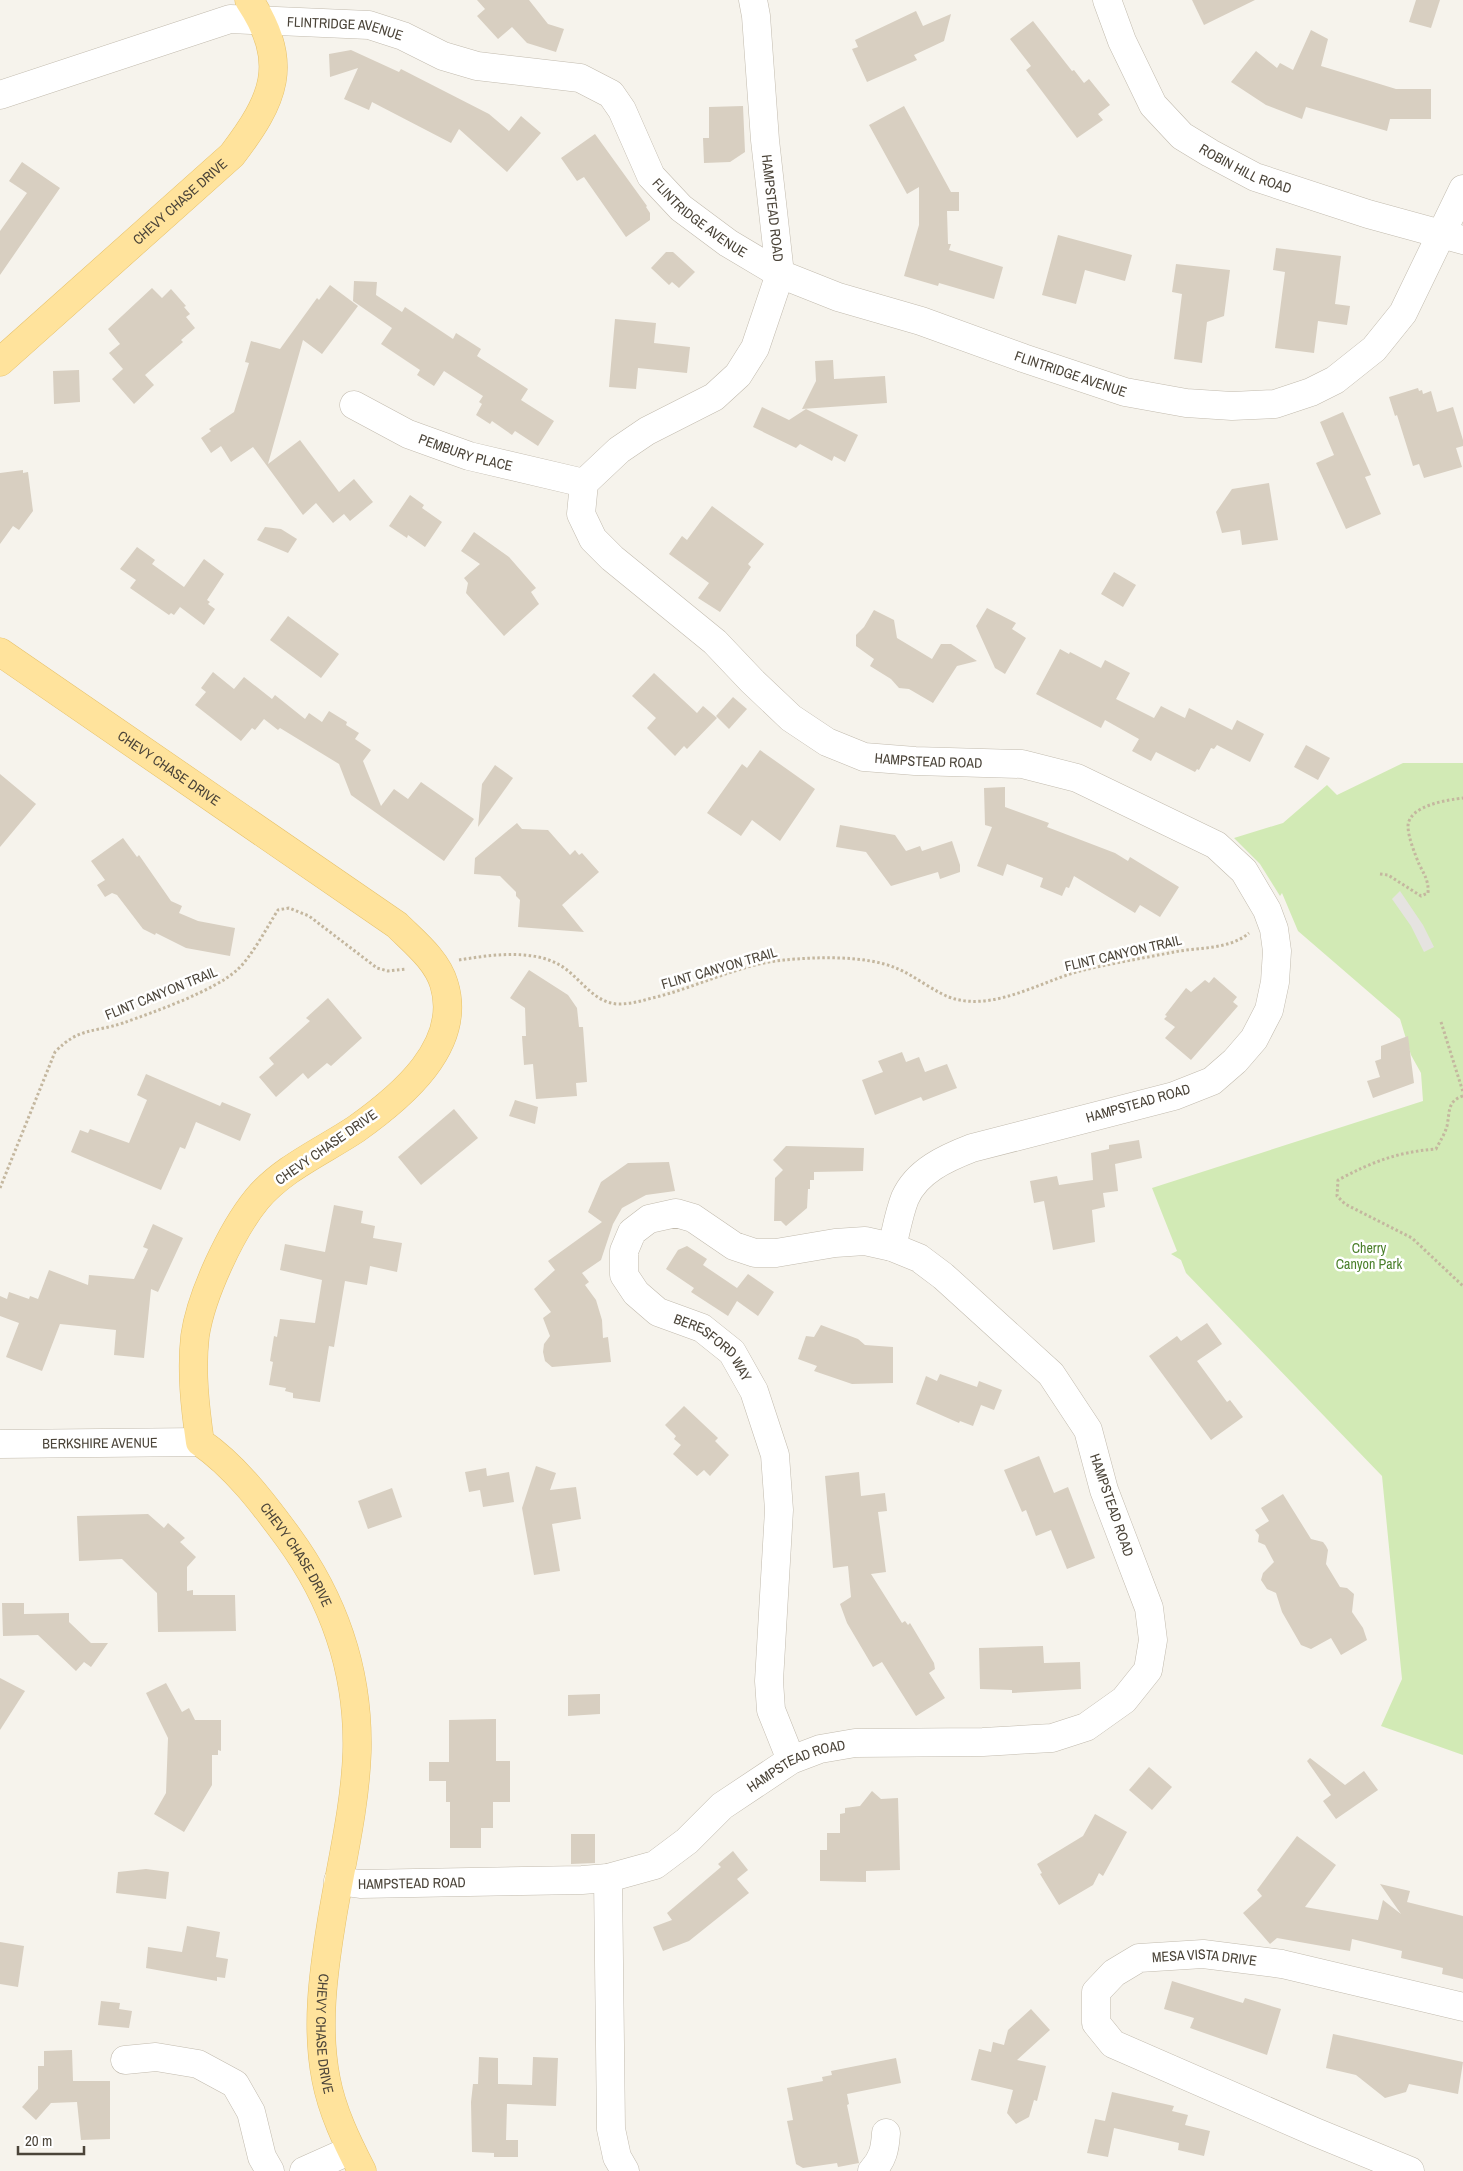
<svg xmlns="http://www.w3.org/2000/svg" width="1463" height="2171" font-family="'Archivo Narrow',sans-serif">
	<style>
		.green { fill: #d2eab5 }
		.parking { fill: #e5e3e0 }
		.building { fill: #d8cfc1 }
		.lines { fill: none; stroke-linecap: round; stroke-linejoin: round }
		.minor-casing { stroke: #c2bbae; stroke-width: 29 }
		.major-casing { stroke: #e6c16a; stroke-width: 29 }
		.path { stroke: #c4b79f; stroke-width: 3; stroke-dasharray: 2.5 2.5; stroke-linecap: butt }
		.minor { stroke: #fff; stroke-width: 28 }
		.major { stroke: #ffe39c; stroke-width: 28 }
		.labels { text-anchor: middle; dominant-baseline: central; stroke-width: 5; stroke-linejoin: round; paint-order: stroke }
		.street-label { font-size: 14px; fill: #4b4439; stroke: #fff }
		.park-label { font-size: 14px; fill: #4a7f2a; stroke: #fff }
	</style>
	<rect width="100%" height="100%" fill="#f6f3ec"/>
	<polygon class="green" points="1403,763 1463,763 1463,1755 1381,1726 1402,1679 1382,1476 1186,1273 1181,1260 1171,1254 1177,1251 1152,1188 1423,1101 1421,1073 1411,1055 1400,1019 1298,931 1282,893 1280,896 1260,864 1234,838 1283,823 1327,785 1337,795"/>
	<polygon class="parking" points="1400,891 1423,925 1434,947 1424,952 1411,926 1392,899"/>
	<g class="building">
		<polygon points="477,0 529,0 548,24 564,29 556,52 527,43 512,27 498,39 477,16 485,9"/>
		<polygon points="1192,0 1255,0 1204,25"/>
		<polygon points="1416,0 1440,0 1431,28 1409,22"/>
		<polygon points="916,11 923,26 951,14 944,41 914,55 917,60 867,82 852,49 858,47 855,40"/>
		<polygon points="1033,21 1072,71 1074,70 1084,83 1089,79 1110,105 1098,114 1103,120 1077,138 1026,70 1031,66 1010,39"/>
		<polygon points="1311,30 1328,39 1321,66 1396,89 1431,89 1431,119 1390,119 1387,131 1306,107 1302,119 1266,105 1231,82 1256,51 1277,68 1280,63 1293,70"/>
		<polygon points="351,50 399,72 401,69 489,114 509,131 521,116 541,133 507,172 459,129 451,143 372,102 369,110 344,99 358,68 330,77 329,54"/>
		<polygon points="743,106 745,152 730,162 704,163 703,138 709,138 709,107"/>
		<polygon points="904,106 951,192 959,192 959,211 947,211 948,244 951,244 949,250 1003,267 994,299 939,283 938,286 904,276 919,225 919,187 907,194 869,125"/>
		<polygon points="595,134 647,206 646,207 650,213 650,220 626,237 584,177 577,181 561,158"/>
		<polygon points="22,162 60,188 0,275 0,231 27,193 9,181"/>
		<polygon points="1058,235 1132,255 1125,281 1085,270 1076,304 1042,295"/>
		<polygon points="1276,248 1341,256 1335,304 1350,306 1347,325 1318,321 1314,353 1275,348 1285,272 1273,270"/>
		<polygon points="666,252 673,252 695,272 679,288 672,282 669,285 651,268"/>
		<polygon points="1176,264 1230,270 1224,316 1207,322 1202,363 1174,359 1182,294 1172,292"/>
		<polygon points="354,281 377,282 376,295 402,312 405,307 453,339 456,333 481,349 477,356 528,389 521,400 554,421 538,446 515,431 512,435 492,421 490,424 476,415 482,404 479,402 483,396 444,371 434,386 417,375 420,370 381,344 392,328 353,301"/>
		<polygon points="330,285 358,306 322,354 303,340 268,464 300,440 339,492 354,479 373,502 350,521 344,514 333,523 316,503 303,515 253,447 231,462 221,446 211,453 201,438 211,431 209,429 234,412 249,363 245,362 251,341 280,349 317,298 319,300"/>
		<polygon points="152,288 162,298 171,289 186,306 184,307 190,314 186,317 195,328 181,340 183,342 145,375 154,385 134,404 112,379 123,369 109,353 120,344 108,329"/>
		<polygon points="615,319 656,323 654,343 690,347 687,373 638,368 636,389 609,387"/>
		<polygon points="833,360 834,379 885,376 887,403 802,409 816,381 815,361"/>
		<polygon points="79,370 80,402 54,404 53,371"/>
		<polygon points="1418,388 1419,391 1422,390 1423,394 1431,391 1437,412 1453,407 1463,440 1463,446 1456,448 1462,467 1424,478 1419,464 1413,466 1397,415 1395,416 1389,397"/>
		<polygon points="762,407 789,420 806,409 858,435 845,462 834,456 832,461 800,444 796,448 753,427"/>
		<polygon points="1343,412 1371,475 1365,477 1381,514 1346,529 1316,463 1334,455 1320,422"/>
		<polygon points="23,470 23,473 28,472 33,511 19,530 13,526 0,544 0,473"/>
		<polygon points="1269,483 1278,540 1242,545 1240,530 1222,533 1216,512 1232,489"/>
		<polygon points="410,495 424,505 422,508 442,522 425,547 408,535 407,538 389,526"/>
		<polygon points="712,506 764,544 748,564 751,567 720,612 698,598 709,583 669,554 682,536 687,540"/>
		<polygon points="265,527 281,529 297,539 288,553 257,540"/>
		<polygon points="474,532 509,557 536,588 531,592 539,604 504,636 466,593 468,583 464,578 480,564 461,551"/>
		<polygon points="137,547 155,560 152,564 184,587 204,559 224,574 207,600 210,602 208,604 215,609 204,625 180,607 174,615 171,613 169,615 130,588 136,580 120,569"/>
		<polygon points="1114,572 1136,585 1123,607 1101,594"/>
		<polygon points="987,608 1016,623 1012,629 1026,638 1005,674 995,668 976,626"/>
		<polygon points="874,610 894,620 897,638 932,659 941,644 951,644 977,661 957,666 933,703 909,689 899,688 891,679 870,666 874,659 856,646 856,635 864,627"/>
		<polygon points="288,616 339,654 321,678 270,640"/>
		<polygon points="1060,649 1069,654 1070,652 1101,668 1105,660 1130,673 1116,699 1154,718 1161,706 1185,718 1189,708 1232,730 1237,720 1264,734 1250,762 1217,745 1214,749 1211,748 1199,770 1197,769 1195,772 1156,752 1151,761 1132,751 1139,739 1105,720 1101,728 1036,694"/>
		<polygon points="213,672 234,689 244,677 272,699 275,695 305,719 309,713 322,722 329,711 347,722 346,725 359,733 355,739 371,750 363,761 381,806 394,789 408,799 421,782 474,819 444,861 351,795 339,764 280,728 278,730 264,719 255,730 252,728 241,741 195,705 206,692 201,688"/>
		<polygon points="654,673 697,713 703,706 717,718 687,749 684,746 675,756 647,728 656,718 632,696"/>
		<polygon points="733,697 747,709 729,729 716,716"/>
		<polygon points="1306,745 1330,758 1318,780 1294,767"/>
		<polygon points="760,750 815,789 780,841 752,820 741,836 707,813 742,764 747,768"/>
		<polygon points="495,765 513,778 478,827 482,784"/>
		<polygon points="0,774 36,804 0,847"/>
		<polygon points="1005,787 1005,807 1049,823 1047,827 1115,853 1128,861 1130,857 1179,887 1160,917 1140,905 1135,913 1074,876 1069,888 1066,887 1062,896 1040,887 1043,878 1007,864 1003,876 977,866 992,827 985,825 984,788"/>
		<polygon points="517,823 522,829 548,830 570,855 575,850 579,855 582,853 599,872 562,905 584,932 518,927 520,900 516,896 516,892 500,876 474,874 475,858"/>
		<polygon points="840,825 895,835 906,851 920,846 922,851 952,841 960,865 960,872 940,879 938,872 891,886 866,852 836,847"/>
		<polygon points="123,838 137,857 139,855 171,901 182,906 179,913 198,921 235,928 230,956 186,948 156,933 155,935 143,929 117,895 112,893 105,897 97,885 105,880 91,861"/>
		<polygon points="529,970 568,995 577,1008 579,1027 583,1027 587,1082 576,1083 577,1096 536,1099 533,1064 524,1065 522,1036 526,1036 525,1008 510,998"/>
		<polygon points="1214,977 1237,997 1233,1002 1238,1006 1191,1060 1165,1038 1175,1027 1164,1019 1167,1016 1165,1015 1186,988 1191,992 1205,980 1209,983"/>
		<polygon points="328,998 362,1038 331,1066 327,1063 308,1079 303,1073 276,1097 259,1077 274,1064 269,1058 310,1021 306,1018"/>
		<polygon points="1408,1036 1414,1083 1373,1098 1367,1081 1380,1077 1375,1061 1381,1059 1381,1046"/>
		<polygon points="902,1052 906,1062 919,1057 925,1072 947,1064 957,1088 923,1101 921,1097 875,1115 862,1080 883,1072 878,1061"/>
		<polygon points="146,1074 220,1106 222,1102 251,1114 240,1141 196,1122 185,1149 180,1147 161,1190 71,1152 80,1130 88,1133 90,1129 129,1143 147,1100 137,1095"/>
		<polygon points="515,1100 538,1107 535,1124 509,1116"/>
		<polygon points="454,1109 478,1138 421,1185 398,1157"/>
		<polygon points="1139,1140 1142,1158 1115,1164 1118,1191 1103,1193 1105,1207 1092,1210 1095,1242 1053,1250 1044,1201 1034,1203 1030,1181 1057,1176 1059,1185 1093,1180 1091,1153 1109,1149 1109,1145"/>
		<polygon points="786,1146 864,1148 863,1171 814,1172 814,1180 810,1180 810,1189 808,1189 807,1208 786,1226 781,1221 774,1221 775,1178 783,1170 773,1160"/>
		<polygon points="669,1162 675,1191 646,1195 622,1208 613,1224 601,1260 582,1273 589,1282 585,1285 596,1300 602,1320 603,1338 608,1337 611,1362 552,1367 545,1361 543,1352 544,1344 550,1336 543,1318 551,1312 534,1289 555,1270 548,1261 602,1222 588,1212 601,1182 628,1163"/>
		<polygon points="334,1205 363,1211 361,1223 375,1226 373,1238 402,1243 397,1272 370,1266 367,1285 345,1281 334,1347 329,1346 320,1402 293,1398 293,1393 285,1391 286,1388 269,1385 273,1362 270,1361 274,1336 277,1337 280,1319 315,1323 322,1280 280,1270 285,1244 325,1252"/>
		<polygon points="153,1224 183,1238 158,1292 151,1289 144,1358 114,1355 116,1330 60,1324 42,1371 6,1357 19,1323 0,1316 0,1296 7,1299 9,1292 29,1299 30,1296 38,1299 49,1270 88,1285 89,1275 134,1279 148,1249 143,1247"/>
		<polygon points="687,1246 707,1259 703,1265 737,1288 748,1274 774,1292 758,1316 737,1301 728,1316 691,1292 694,1288 666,1269 678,1250"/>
		<polygon points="1207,1323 1222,1344 1197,1361 1227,1402 1230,1400 1243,1417 1211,1440 1149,1356 1177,1336 1181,1341"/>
		<polygon points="821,1325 858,1339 865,1345 893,1347 893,1383 852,1384 814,1371 817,1366 798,1359 806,1336 814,1337"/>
		<polygon points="940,1374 977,1387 979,1381 1002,1390 994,1410 981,1405 973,1426 960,1421 959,1423 916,1404 926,1376 937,1381"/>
		<polygon points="684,1406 718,1438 715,1441 729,1455 710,1476 704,1470 697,1476 673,1454 681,1445 674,1439 676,1436 665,1425"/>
		<polygon points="1039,1456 1054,1493 1068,1487 1095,1558 1067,1569 1051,1530 1036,1536 1026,1510 1022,1512 1004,1470"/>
		<polygon points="536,1466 556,1473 550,1490 576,1487 581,1519 552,1524 560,1571 534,1575 522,1508"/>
		<polygon points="486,1468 487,1476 509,1472 514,1502 483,1507 480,1490 469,1492 465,1472"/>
		<polygon points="859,1472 861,1496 885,1493 887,1511 878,1512 886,1572 871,1574 902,1623 905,1621 908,1625 910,1623 934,1663 935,1669 929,1673 945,1698 916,1716 882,1662 873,1667 847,1623 840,1604 851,1597 848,1566 833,1568 825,1476"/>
		<polygon points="392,1488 402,1517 368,1529 358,1501"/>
		<polygon points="1283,1494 1311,1539 1323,1542 1326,1546 1328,1550 1326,1564 1340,1587 1347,1588 1354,1594 1352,1612 1363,1628 1367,1640 1341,1655 1331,1638 1311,1649 1301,1645 1282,1612 1276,1593 1267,1589 1261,1580 1263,1573 1274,1562 1265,1545 1258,1542 1259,1535 1255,1530 1269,1521 1261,1508"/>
		<polygon points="148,1514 164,1528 168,1523 185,1538 180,1542 196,1557 187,1567 187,1591 193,1590 193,1595 235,1595 236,1631 158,1632 157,1593 122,1559 79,1561 77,1516"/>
		<polygon points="2,1603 24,1603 24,1614 69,1613 69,1622 91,1643 108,1643 91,1667 84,1662 76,1671 38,1635 3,1636"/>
		<polygon points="1043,1646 1044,1663 1080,1662 1081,1689 1012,1693 1012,1690 980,1689 979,1648"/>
		<polygon points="0,1678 25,1691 0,1730"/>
		<polygon points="166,1683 182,1712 189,1708 195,1720 221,1720 221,1751 218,1750 218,1755 212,1755 212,1785 184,1832 154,1814 166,1793 168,1738 146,1693"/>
		<polygon points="600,1694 600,1714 568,1716 568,1695"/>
		<polygon points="496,1719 496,1761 510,1761 510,1802 493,1802 493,1828 481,1828 481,1848 450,1848 450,1802 446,1802 446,1781 429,1781 429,1762 449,1762 449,1720"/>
		<polygon points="1310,1758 1345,1785 1364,1771 1378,1790 1336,1819 1323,1801 1331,1795 1307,1761"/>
		<polygon points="1149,1767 1172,1787 1152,1810 1129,1790"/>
		<polygon points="872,1791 881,1799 898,1798 900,1870 866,1871 866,1882 820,1881 820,1850 827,1850 827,1833 840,1833 840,1814 845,1813 845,1808 860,1806"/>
		<polygon points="1095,1814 1127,1832 1103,1876 1099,1873 1093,1885 1059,1905 1040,1874 1042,1873 1037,1864 1083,1836"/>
		<polygon points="571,1834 595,1834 595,1863 571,1864"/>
		<polygon points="1297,1836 1336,1865 1305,1907 1378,1920 1383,1900 1401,1914 1380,1884 1410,1891 1407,1902 1463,1916 1463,1979 1442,1974 1443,1968 1401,1958 1402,1951 1352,1939 1350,1951 1277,1938 1270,1944 1243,1913 1262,1896 1257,1890"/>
		<polygon points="733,1851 748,1870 737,1879 749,1893 689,1941 663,1951 653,1927 672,1920 667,1913 721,1867 718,1864"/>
		<polygon points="146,1869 169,1872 166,1899 116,1893 118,1872"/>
		<polygon points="187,1926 220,1932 216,1957 228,1959 225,1978 217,1977 217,1981 146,1968 148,1947 182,1952"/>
		<polygon points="0,1942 24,1946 18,1987 0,1984"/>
		<polygon points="1172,1981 1243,2003 1245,1998 1281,2009 1267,2055 1190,2028 1194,2018 1164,2009"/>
		<polygon points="101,2001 120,2003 119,2009 132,2011 129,2028 98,2025"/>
		<polygon points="1031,2009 1050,2030 1017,2060 1046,2066 1037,2101 1034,2100 1029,2117 1016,2124 1007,2113 1013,2090 971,2080 979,2049 991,2052 993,2042 1004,2045 1008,2030"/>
		<polygon points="1333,2034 1463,2062 1458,2094 1409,2084 1406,2092 1385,2098 1356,2075 1326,2068"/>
		<polygon points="72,2050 73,2081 110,2081 110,2139 81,2140 77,2102 51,2103 36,2120 22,2107 38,2089 38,2066 44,2066 44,2051"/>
		<polygon points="479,2057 498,2058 498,2084 532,2085 533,2057 558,2058 556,2106 507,2104 506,2140 518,2140 518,2157 494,2157 494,2153 472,2152 471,2102 473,2084 478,2084"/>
		<polygon points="896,2058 901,2083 847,2094 849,2104 847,2105 859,2163 838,2167 837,2163 803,2168 796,2164 787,2121 793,2120 787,2088 823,2081 822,2077 832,2075 831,2071"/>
		<polygon points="1112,2092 1174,2106 1172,2111 1188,2115 1185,2125 1210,2131 1204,2156 1178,2150 1179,2143 1114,2128 1108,2157 1087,2153 1095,2119 1105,2121"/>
	</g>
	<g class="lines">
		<g class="minor-casing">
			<g id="minor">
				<path id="s1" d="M753,0l3,16 9,124 15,134 -25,74 -17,27 -24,22 -67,34 -28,19 -35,33 -3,31 12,25 19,19 103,84 37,39 39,37 36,24 37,15 51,4 107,3 55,14 139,67 28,26 23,39 7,19 3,22 -2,31 -6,28 -15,29 -19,22 -23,20 -38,15 -202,52c-26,10 -55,23 -67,50 -6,15 -9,33 -13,49"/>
				<path id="s2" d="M1107,0l15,41 31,64 29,31 28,17 45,24 113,37 95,26"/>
				<path id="s3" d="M0,95l230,-76 139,6 34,11 40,20 34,10 103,12 31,16 11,16 29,66 30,32 47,35 52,31 58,23 83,24 102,37 102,34 61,11 46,3 43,-2 36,-12 24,-12 39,-31 29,-36 60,-124"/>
				<path id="s4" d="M354,405l54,29 61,22 115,27"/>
				<path id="s5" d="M0,1444l200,-2"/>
				<polyline points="608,1878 611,2129 617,2157 625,2171"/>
				<path id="s6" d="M338,1881l22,3 222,-4 26,-2 47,-13 32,-24 35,-35 69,-46 29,-11 35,-6 128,-1 69,-4 34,-11 38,-27 24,-30 5,-30 -4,-32 -45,-118 -16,-60 -37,-56 -108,-98 -24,-18 -27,-11 -27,-6 -30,2 -59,10h-21l-21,-7 -41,-28 -17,-5 -27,6 -17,13 -8,19v24l12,18 22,19 44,16 30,24 22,39 21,64 4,55 -10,171 2,29 20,50"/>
				<polyline points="125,2060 156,2057 198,2064 235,2084 251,2112 262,2157 270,2171"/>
				<polyline points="304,2171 351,2150"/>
				<path d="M872,2171c11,-12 13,-22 14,-38"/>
				<path id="s7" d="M1410,2171l-95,-39 -202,-88 -17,-21v-31l18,-19 25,-15 64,-4 79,10 181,43"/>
			</g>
		</g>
		<g class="major-casing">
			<g id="major">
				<path id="s8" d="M0,362l232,-207c42,-55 59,-92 17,-155"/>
				<path id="s9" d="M0,652l397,273c17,17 40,35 47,59 19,62 -43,113 -88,145 -33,22 -73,39 -99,70 -26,32 -56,96 -62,137 -4,35 0,71 5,106 35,24 63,61 88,95 46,63 71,136 69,215 -2,58 -17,116 -26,173 -8,50 -15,103 -5,154 6,32 21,63 36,92"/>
			</g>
		</g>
		<g class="path">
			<path d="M1380,874l8,1 33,21 7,-3c1,-12 -4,-19 -9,-29 -4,-10 -11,-27 -11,-38 1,-21 40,-26 55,-28"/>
			<path d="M459,960c30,-5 71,-11 99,4 21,11 35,40 61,40 12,0 22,-3 33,-6 44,-10 87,-34 132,-38 33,-3 80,-5 112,8 18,7 42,27 59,31 43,11 88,-19 129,-29 29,-7 60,-12 90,-18 25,-5 55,-2 75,-19"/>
			<polyline points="1441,1022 1463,1092"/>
			<path d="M1463,1096c-16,5 -13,16 -16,30 -2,8 -7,15 -11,23 -39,3 -64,13 -98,31l-1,16 8,8 67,34 51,48"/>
			<path d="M0,1188l55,-136c24,-25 38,-19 68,-29 31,-11 91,-32 114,-53 14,-12 30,-43 41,-60l11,-2 20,8 68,52 11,3 18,-2"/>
		</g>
		<use href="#minor" class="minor"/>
		<use href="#major" class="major"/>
	</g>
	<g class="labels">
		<g class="street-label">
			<text stroke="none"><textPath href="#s3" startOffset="358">FLINTRIDGE AVENUE</textPath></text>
			<text stroke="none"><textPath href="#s2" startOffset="229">ROBIN HILL ROAD</textPath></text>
			<text stroke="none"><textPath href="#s8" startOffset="241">CHEVY CHASE DRIVE</textPath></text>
			<text stroke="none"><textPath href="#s1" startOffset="209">HAMPSTEAD ROAD</textPath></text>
			<text stroke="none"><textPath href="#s3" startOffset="792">FLINTRIDGE AVENUE</textPath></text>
			<text stroke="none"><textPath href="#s3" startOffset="1198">FLINTRIDGE AVENUE</textPath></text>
			<text stroke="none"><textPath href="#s4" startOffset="122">PEMBURY PLACE</textPath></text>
			<text stroke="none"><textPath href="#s1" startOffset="1049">HAMPSTEAD ROAD</textPath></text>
			<text stroke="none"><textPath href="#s9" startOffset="205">CHEVY CHASE DRIVE</textPath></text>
			<text transform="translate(1123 953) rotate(-13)">FLINT CANYON TRAIL</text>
			<text transform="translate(719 968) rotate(-16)">FLINT CANYON TRAIL</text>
			<text transform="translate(161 993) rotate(-22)">FLINT CANYON TRAIL</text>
			<text transform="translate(1138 1103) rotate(-16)">HAMPSTEAD ROAD</text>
			<text transform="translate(326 1147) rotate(-35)">CHEVY CHASE DRIVE</text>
			<text stroke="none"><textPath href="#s6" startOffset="1839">BERESFORD WAY</textPath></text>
			<text stroke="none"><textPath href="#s5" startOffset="100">BERKSHIRE AVENUE</textPath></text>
			<text transform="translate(1112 1505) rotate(71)">HAMPSTEAD ROAD</text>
			<text stroke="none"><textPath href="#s9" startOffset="1269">CHEVY CHASE DRIVE</textPath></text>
			<text stroke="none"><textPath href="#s6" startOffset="494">HAMPSTEAD ROAD</textPath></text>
			<text stroke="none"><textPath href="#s6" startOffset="74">HAMPSTEAD ROAD</textPath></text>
			<text stroke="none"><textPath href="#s7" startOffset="502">MESA VISTA DRIVE</textPath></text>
			<text stroke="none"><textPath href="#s9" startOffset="1764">CHEVY CHASE DRIVE</textPath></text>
		</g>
		<g class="park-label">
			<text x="1369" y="1248">Cherry<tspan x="1369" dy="16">Canyon Park</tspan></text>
		</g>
	</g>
	<path d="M18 2146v8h66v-8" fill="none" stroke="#4b4439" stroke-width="2.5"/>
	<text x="25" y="2146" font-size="15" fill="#4b4439" stroke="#ffffff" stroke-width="4" paint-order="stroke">20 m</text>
</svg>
